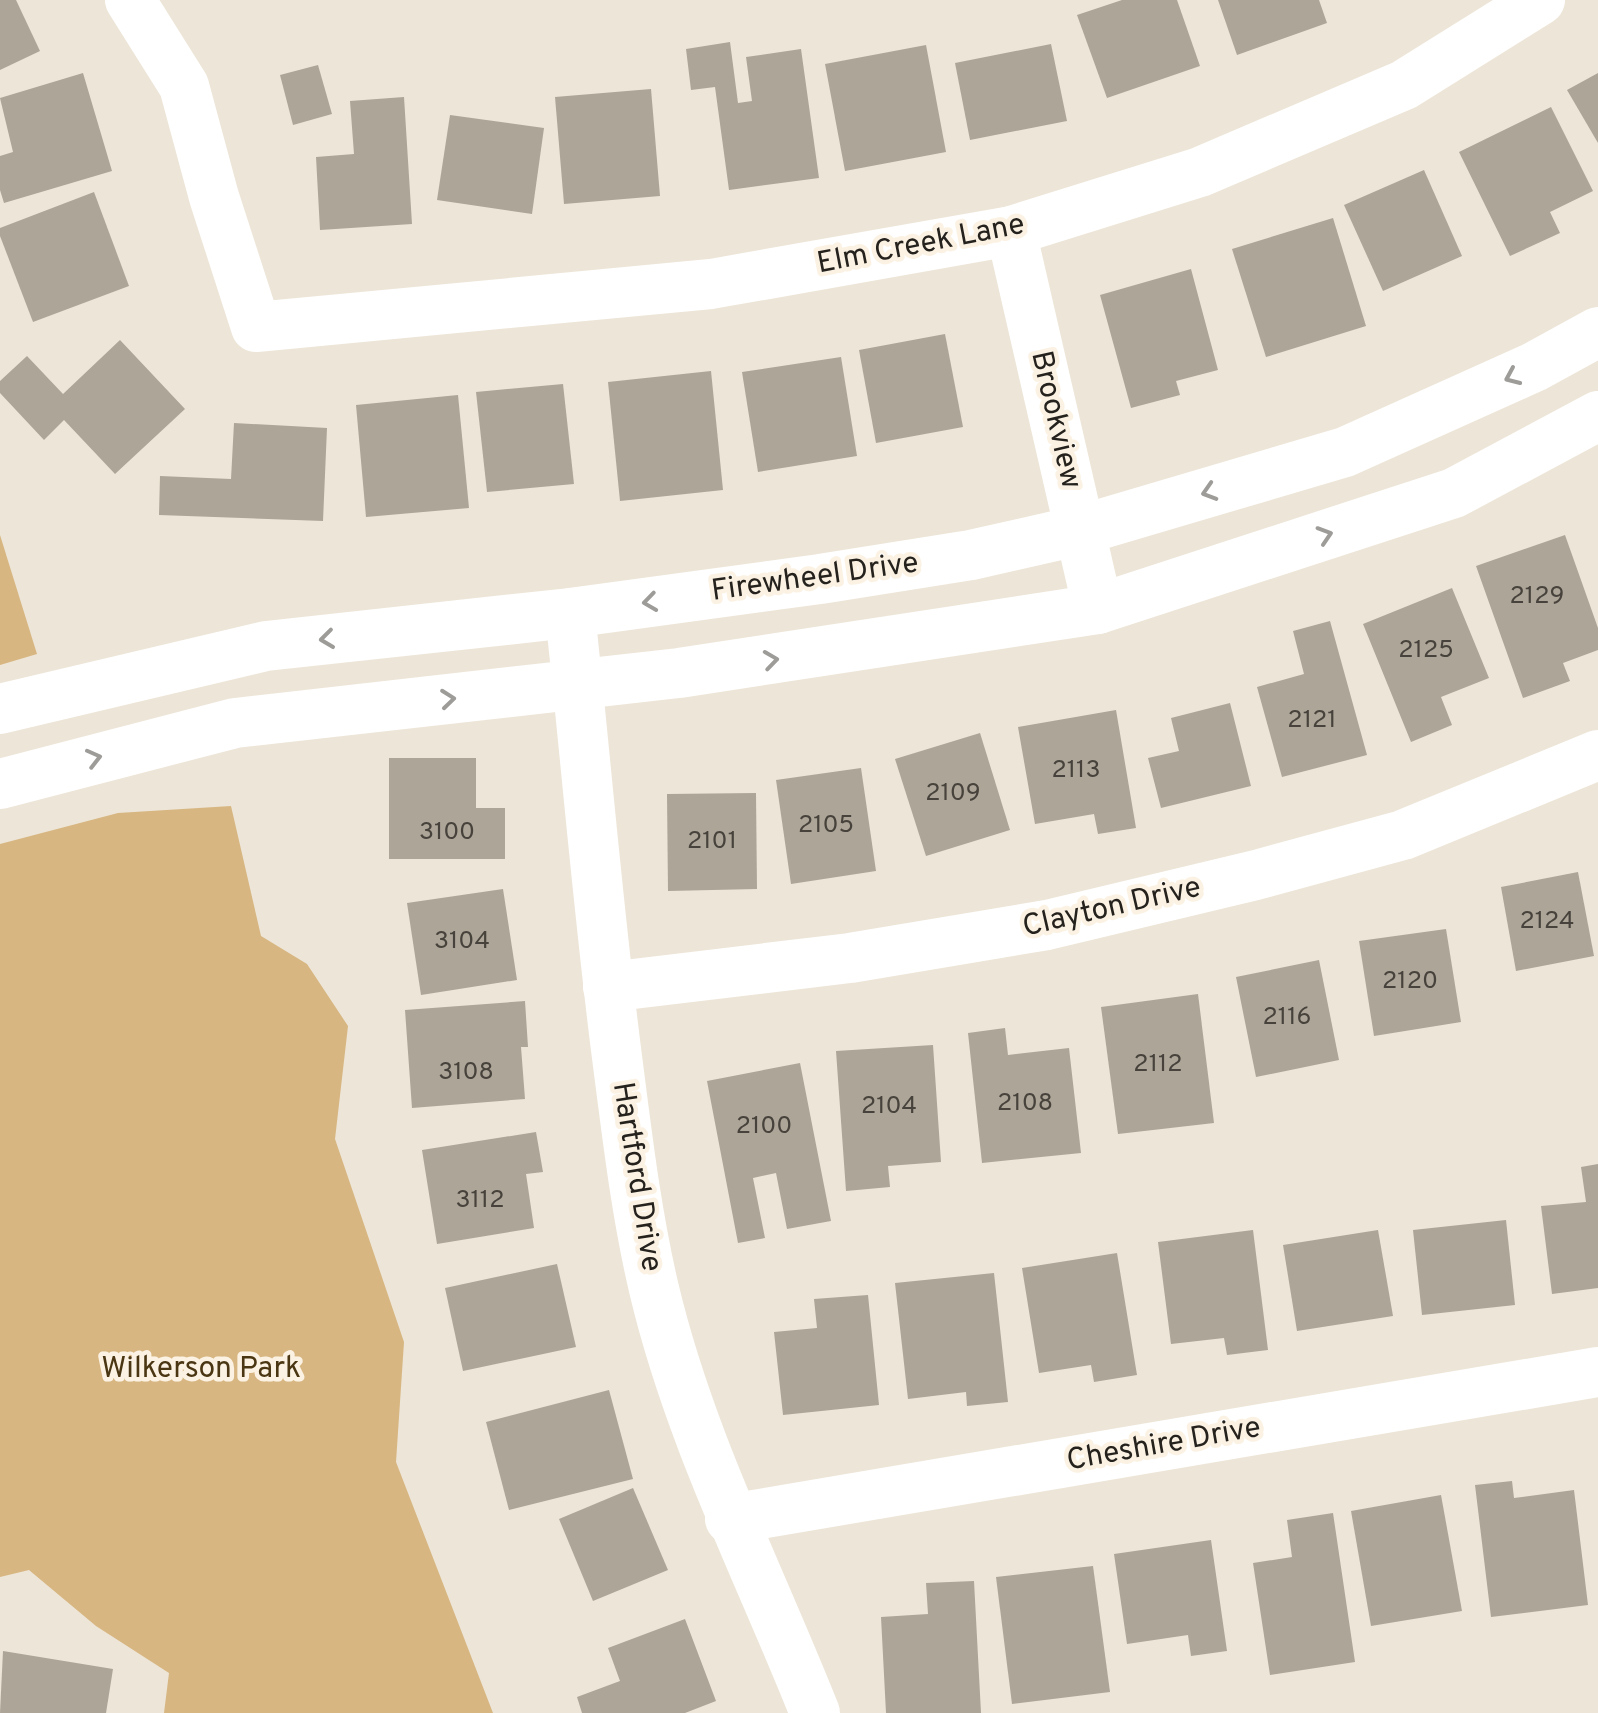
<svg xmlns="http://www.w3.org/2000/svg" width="1598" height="1713" font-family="Overpass,sans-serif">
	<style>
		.green { fill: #d7b681 }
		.building { fill: #ada598 }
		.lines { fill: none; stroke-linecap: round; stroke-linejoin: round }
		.minor { stroke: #fff; stroke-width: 50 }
		.oneway { stroke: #9d9c99 }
		.labels { text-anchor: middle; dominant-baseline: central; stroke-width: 9; stroke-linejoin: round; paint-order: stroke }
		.number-label { font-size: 25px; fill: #47433c }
		.street-label { font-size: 30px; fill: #25221d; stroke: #fbf2e4 }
		.park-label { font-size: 30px; fill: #4a3612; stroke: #fbf2e4 }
	</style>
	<rect width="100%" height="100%" fill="#ede5d7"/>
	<g class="green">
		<polygon points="0,535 37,654 0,665"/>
		<polygon points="231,806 261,936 307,964 348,1026 335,1139 404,1342 396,1462 493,1713 164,1713 169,1673 96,1626 29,1570 0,1577 0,844 118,813"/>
	</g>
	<g class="building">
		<polygon points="0,0 16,0 40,51 0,70"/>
		<polygon points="1122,0 1177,0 1200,66 1107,98 1077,15"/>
		<polygon points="1218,0 1319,0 1327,23 1237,55"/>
		<polygon points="730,42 738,103 752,101 746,57 801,49 819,178 729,190 715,87 691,90 686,49"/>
		<polygon points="1051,44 1067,121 970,140 955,63"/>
		<polygon points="926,45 946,152 845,171 825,64"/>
		<polygon points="318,65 332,114 293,125 280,75"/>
		<polygon points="83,73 112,171 4,203 0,190 0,156 13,152 0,98"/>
		<polygon points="1598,73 1598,143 1567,90"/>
		<polygon points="651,89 660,196 564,204 555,97"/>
		<polygon points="404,97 412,224 320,230 316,157 354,154 350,101"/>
		<polygon points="1551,107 1593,191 1550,212 1560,233 1510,256 1459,152"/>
		<polygon points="450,115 544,128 532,214 437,200"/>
		<polygon points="1424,170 1462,256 1383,291 1344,205"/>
		<polygon points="94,192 129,286 33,322 0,236 0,228"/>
		<polygon points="1333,218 1366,326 1266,357 1232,249"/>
		<polygon points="1191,269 1218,370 1176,381 1180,395 1131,408 1100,295"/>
		<polygon points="945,334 963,427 876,443 859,350"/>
		<polygon points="120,340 185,409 115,474 64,420 44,440 0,393 0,381 27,356 63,394"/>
		<polygon points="841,357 857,456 758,472 742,372"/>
		<polygon points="711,371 723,490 620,501 608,382"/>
		<polygon points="563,384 574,484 487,492 476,392"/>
		<polygon points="458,395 469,508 366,517 356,405"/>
		<polygon points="234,423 327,428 323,521 159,515 160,476 231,479"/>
		<polygon points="1565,535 1598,628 1598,650 1563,663 1570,681 1523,698 1476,566"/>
		<polygon points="1452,588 1489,678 1441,697 1452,725 1411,742 1363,624"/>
		<polygon points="1330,621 1367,755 1282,777 1257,687 1304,674 1293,631"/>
		<polygon points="1230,703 1251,786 1161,808 1148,758 1179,751 1171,718"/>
		<polygon points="1116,710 1136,828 1098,834 1094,814 1035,824 1018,727"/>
		<polygon points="980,733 1010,830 926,856 895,759"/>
		<polygon points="389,758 476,758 476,808 505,808 505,859 389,859"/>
		<polygon points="861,768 876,871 791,884 776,780"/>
		<polygon points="756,793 757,889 668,891 667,794"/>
		<polygon points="1578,872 1594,956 1516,971 1501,887"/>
		<polygon points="503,889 517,980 421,995 407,903"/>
		<polygon points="1446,929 1461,1022 1374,1036 1359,941"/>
		<polygon points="1319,960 1339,1060 1256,1077 1236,977"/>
		<polygon points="1198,994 1214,1123 1118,1134 1101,1007"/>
		<polygon points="525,1001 528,1047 521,1047 525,1099 412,1108 405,1010"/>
		<polygon points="1005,1028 1008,1055 1069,1048 1081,1153 982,1163 968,1033"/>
		<polygon points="933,1045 941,1162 888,1166 890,1187 846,1191 836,1051"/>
		<polygon points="800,1063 831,1221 787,1229 776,1173 753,1178 765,1238 738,1243 707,1081"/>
		<polygon points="536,1132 543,1172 526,1174 534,1228 437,1244 422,1150"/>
		<polygon points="1598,1164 1598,1288 1552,1294 1541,1206 1586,1202 1581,1167"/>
		<polygon points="1506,1220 1515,1305 1422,1315 1413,1230"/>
		<polygon points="1253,1230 1268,1350 1227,1355 1224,1338 1171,1344 1158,1242"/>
		<polygon points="1378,1230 1393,1316 1297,1331 1283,1245"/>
		<polygon points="1117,1253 1137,1375 1094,1382 1091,1365 1039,1373 1022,1268"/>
		<polygon points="557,1264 576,1347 463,1371 445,1288"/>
		<polygon points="994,1273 1008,1402 967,1406 966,1392 908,1399 895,1283"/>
		<polygon points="868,1295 879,1405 783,1415 774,1332 817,1328 814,1299"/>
		<polygon points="609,1390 633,1479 509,1510 486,1422"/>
		<polygon points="1512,1481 1514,1498 1574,1490 1588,1605 1491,1617 1475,1485"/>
		<polygon points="633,1488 668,1570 593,1601 559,1519"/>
		<polygon points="1441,1495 1462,1611 1371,1626 1351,1511"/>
		<polygon points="1333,1513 1355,1662 1270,1675 1253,1563 1292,1557 1287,1520"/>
		<polygon points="1211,1540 1227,1651 1191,1656 1188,1635 1127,1644 1114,1554"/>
		<polygon points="1093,1566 1110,1692 1012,1704 996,1577"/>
		<polygon points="974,1581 981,1713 886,1713 881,1617 928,1614 926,1583"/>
		<polygon points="685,1619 716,1701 685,1713 582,1713 577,1697 620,1681 608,1648"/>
		<polygon points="3,1651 113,1669 106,1713 0,1713"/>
	</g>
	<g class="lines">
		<g class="minor">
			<polyline points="130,0 184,86 214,197 256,327 711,284 1011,231 1200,172 1404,85 1540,0"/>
			<polyline points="1011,231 1098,609"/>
			<path d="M570,613c16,148 28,296 47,444 10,77 19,156 37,232 35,148 105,283 161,424"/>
			<polyline points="0,709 266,646 570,613 820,579 971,555 1081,530 1345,452 1534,367 1598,332"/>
			<polyline points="0,784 235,723 679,673 1098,609 1454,493 1598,416"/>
			<polyline points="608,987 850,958 1047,925 1256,875 1403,835 1598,755"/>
			<polyline points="730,1519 1598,1372"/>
		</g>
	</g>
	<defs><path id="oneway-chevron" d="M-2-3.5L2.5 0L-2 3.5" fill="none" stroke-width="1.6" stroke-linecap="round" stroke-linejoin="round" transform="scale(2.5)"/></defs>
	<g class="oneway">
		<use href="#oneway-chevron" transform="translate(1512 377) rotate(156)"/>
		<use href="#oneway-chevron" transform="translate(1209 492) rotate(163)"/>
		<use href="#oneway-chevron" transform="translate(1325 535) rotate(-18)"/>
		<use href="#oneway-chevron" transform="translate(650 602) rotate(172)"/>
		<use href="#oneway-chevron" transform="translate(327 639) rotate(173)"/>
		<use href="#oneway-chevron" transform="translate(771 660) rotate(-8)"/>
		<use href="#oneway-chevron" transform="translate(448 699) rotate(-6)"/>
		<use href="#oneway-chevron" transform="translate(94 758) rotate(-14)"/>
	</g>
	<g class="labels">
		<g class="number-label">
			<text x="1537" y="597">2129</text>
			<text x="1426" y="651">2125</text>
			<text x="1312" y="721">2121</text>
			<text x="1076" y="771">2113</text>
			<text x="953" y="794">2109</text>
			<text x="826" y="826">2105</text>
			<text x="447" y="833">3100</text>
			<text x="712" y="842">2101</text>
			<text x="1547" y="922">2124</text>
			<text x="462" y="942">3104</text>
			<text x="1410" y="982">2120</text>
			<text x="1287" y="1018">2116</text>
			<text x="1158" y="1065">2112</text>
			<text x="466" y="1073">3108</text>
			<text x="1025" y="1104">2108</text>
			<text x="889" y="1107">2104</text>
			<text x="764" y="1127">2100</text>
			<text x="480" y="1201">3112</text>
		</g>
		<g class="street-label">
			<text transform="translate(921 245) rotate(-11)">Elm Creek Lane</text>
			<text transform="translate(1055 420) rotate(77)">Brookview</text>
			<text transform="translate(815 578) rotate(-8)">Firewheel Drive</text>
			<text transform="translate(1112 908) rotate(-13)">Clayton Drive</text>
			<text transform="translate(636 1177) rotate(81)">Hartford Drive</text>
			<text transform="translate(1164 1445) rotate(-10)">Cheshire Drive</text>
		</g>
		<g class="park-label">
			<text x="201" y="1369">Wilkerson Park</text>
		</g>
	</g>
</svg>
